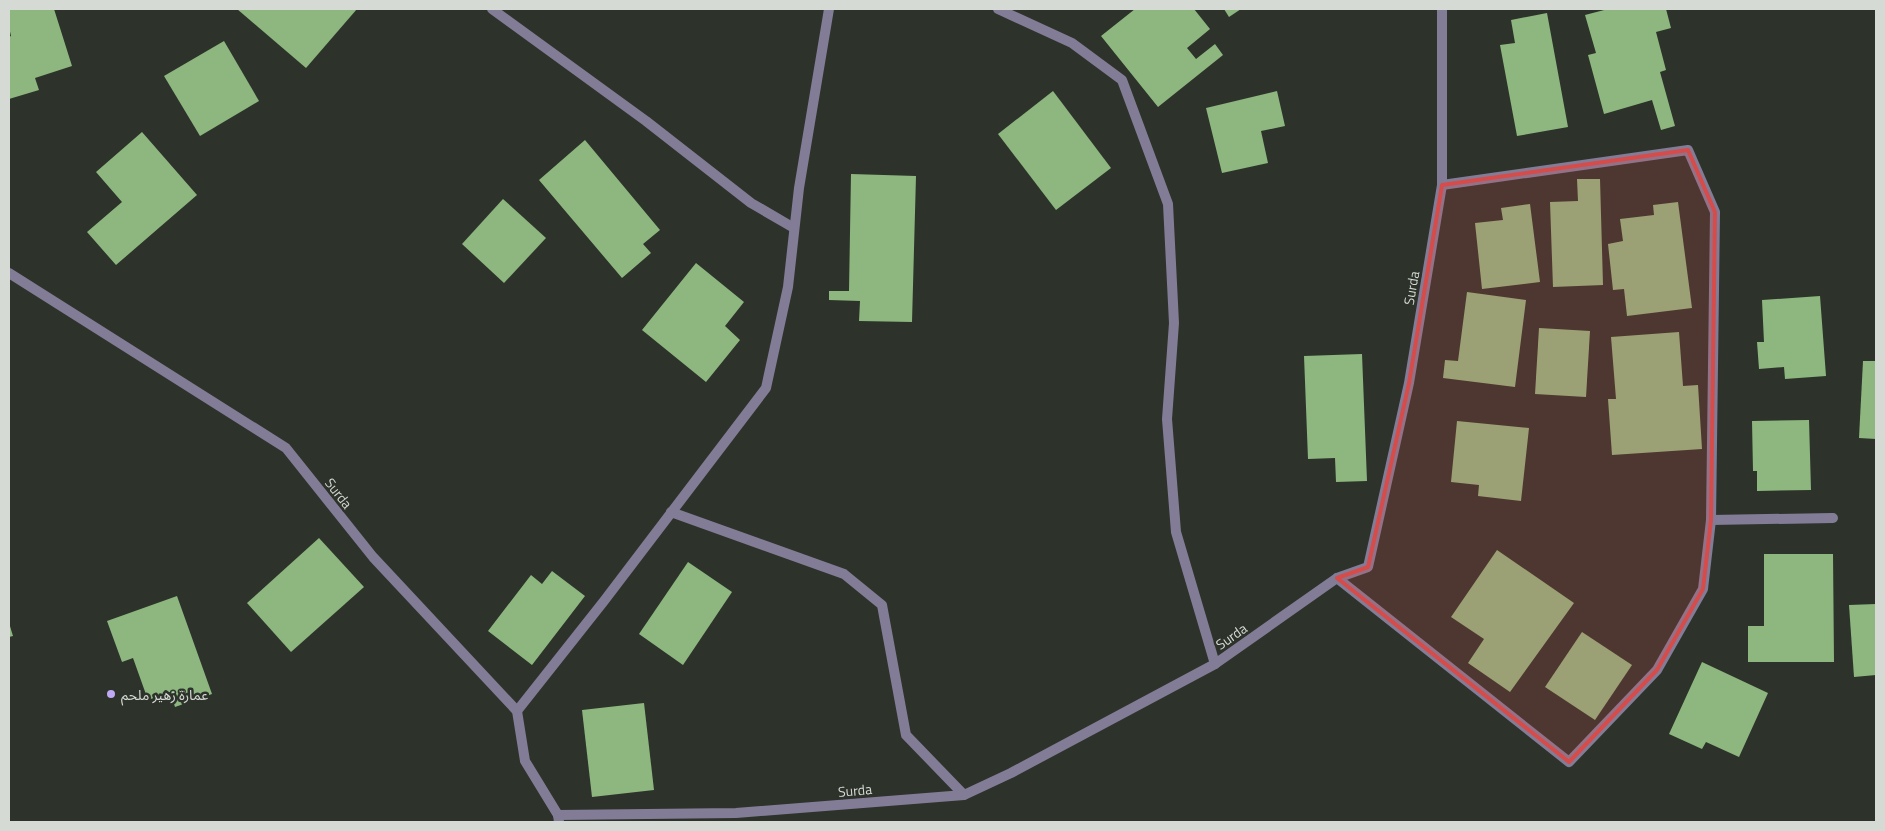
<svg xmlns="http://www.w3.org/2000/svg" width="1885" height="831" font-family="'Titillium Web','Noto Sans Arabic',sans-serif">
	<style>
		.building { fill: #8db77f }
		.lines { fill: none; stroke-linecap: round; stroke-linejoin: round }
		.minor { stroke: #837c97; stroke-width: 10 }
		.marked { fill: #d64c4a; fill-opacity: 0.2; stroke: #d64c4a; stroke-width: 4; stroke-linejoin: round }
		.poi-dot { fill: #bfa9f4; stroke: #2d332b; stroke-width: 2 }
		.labels { text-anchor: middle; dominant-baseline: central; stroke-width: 5; stroke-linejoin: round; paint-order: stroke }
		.street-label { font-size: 14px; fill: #d6dad4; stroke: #2d332b }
		.poi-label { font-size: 14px; fill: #d6dad4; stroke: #2d332b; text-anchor: start }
	</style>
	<rect width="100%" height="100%" fill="#2d332b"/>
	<g class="building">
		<polygon points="11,9 54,9 72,66 35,78 39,90 9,99 9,37 11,36 9,27 9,10"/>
		<polygon points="237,9 357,9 306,68"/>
		<polygon points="1135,9 1194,9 1210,29 1187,48 1196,59 1215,44 1223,55 1158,107 1101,36"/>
		<polygon points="1224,9 1241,9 1229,17"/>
		<polygon points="1608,9 1666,9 1671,28 1656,32 1666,70 1660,72 1675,126 1661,130 1652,100 1604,114 1588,55 1596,53 1585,15"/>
		<polygon points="1547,13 1568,127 1517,136 1500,45 1515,43 1511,20"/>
		<polygon points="224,41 259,101 200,136 164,76"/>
		<polygon points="1053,91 1111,168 1056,210 998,134"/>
		<polygon points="1277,91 1285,126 1261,131 1268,163 1222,173 1206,108"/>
		<polygon points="142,132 197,195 116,265 87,232 122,202 96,172"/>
		<polygon points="585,140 660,230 643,244 651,253 622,278 539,180"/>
		<polygon points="851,174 916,176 912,322 859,321 860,301 829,300 829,291 849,291"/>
		<polygon points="1577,179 1600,179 1603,285 1553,287 1550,202 1578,201"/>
		<polygon points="503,199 546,238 504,283 462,244"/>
		<polygon points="1678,202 1692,308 1627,316 1624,289 1613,290 1608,244 1623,241 1620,219 1654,215 1653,205"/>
		<polygon points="1530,204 1540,282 1482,289 1475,223 1503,220 1501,208"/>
		<polygon points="696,263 744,302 725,326 740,340 706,382 642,330"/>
		<polygon points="1467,292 1526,300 1515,387 1443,378 1445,360 1458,361"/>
		<polygon points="1820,296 1826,376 1785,379 1784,367 1759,369 1757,342 1764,342 1762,300"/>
		<polygon points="1539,328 1590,331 1586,397 1535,394"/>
		<polygon points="1679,332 1683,386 1698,385 1702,449 1612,455 1608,399 1616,399 1611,337"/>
		<polygon points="1362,354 1367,481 1336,482 1335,458 1308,459 1304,356"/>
		<polygon points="1863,361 1876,361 1876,439 1859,438"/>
		<polygon points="1809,420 1811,490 1757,491 1757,471 1753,471 1752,421"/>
		<polygon points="1457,421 1529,428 1521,501 1478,496 1479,485 1451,482"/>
		<polygon points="319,538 364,587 291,652 247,603"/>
		<polygon points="1497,550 1574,603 1510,692 1468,663 1484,639 1451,617"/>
		<polygon points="1764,554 1833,554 1834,662 1748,662 1748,626 1764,626"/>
		<polygon points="688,562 732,592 683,665 639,634"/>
		<polygon points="552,571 585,596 532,665 488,631 531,575 542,584"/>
		<polygon points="177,596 212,694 175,707 170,692 148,700 133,658 122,662 107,621"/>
		<polygon points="1876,604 1876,675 1854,677 1849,605"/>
		<polygon points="9,623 13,636 9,637"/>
		<polygon points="1582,632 1632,665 1595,720 1545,687"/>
		<polygon points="1702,662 1768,693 1739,757 1706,742 1702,749 1669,734"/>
		<polygon points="644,703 654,790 592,797 582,710"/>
	</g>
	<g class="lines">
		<g class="minor">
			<polyline points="492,9 646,121 751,203 794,228"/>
			<polyline points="998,9 1072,43 1122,80 1168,204 1174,323 1167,419 1176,532 1215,664"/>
			<polyline points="9,273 286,448 373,557 517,711 525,761 558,815 559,822"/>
			<polyline points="671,512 844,574 882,605 906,735 964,795"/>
			<polyline points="1711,520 1833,518"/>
			<polyline points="1337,578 1569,762 1657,670 1703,589 1711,520 1715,212 1688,150 1442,185"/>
			<polyline points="517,711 604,601 766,388 788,287 799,188 829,9"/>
			<polyline points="558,815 736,813 964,795 1011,773 1215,664 1337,578 1368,567 1409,383 1442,185 1442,9"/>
		</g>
	</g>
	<path class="marked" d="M1688,150l27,62 -4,308 -8,69 -46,81 -88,92 -232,-184 31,-11 41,-184 33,-198z"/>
	<circle class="poi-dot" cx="111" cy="694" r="5"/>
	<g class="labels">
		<g class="street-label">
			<text transform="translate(1411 288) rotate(-80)">Surda</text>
			<text transform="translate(339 493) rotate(52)">Surda</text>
			<text transform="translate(1231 636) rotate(-35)">Surda</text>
			<text transform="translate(855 790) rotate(-5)">Surda</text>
		</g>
		<g class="poi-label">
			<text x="121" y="694">عمارة زهير ملحم</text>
		</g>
	</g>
	<rect width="1885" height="831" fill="none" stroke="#d6dad4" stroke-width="20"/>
</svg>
